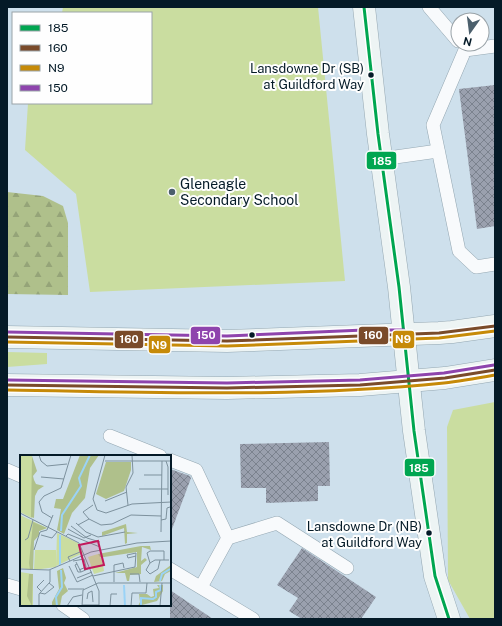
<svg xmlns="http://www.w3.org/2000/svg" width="502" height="626" font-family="'Public Sans',sans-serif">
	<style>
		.green { fill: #cadda0 }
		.forest { fill: url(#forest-firs) }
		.building { fill: url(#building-cross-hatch) }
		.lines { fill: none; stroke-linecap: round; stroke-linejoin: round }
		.lane-casing { stroke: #94a7b2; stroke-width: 14 }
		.secondary-casing { stroke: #94a7b2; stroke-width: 23 }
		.lane { stroke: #f8fafc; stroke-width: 13 }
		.secondary { stroke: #edf4f4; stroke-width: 22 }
		.bus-1-casing { stroke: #fefefe; stroke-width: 6 }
		.bus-2-casing { stroke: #fefefe; stroke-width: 6 }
		.bus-3-casing { stroke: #fefefe; stroke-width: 6 }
		.bus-4-casing { stroke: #fefefe; stroke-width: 6 }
		.bus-1 { stroke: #00a651; stroke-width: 3 }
		.bus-2 { stroke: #7a4b2a; stroke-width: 3 }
		.bus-3 { stroke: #c68a08; stroke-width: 3 }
		.bus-4 { stroke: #8e44ad; stroke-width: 3 }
		.bus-dot { fill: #041a27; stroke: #fefefe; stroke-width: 1.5 }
		.poi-dot { fill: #4b5f6c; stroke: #fefefe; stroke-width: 1.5 }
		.labels { text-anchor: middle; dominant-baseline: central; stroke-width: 4; stroke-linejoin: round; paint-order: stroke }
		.bus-label { font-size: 13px; fill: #041a27; stroke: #fefefe; text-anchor: end }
		.poi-label { font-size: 14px; fill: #041a27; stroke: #fefefe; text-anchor: start }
		.inset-river { fill: none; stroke: #9ad3f7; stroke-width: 2 }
		.inset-road { fill: none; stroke: #7d919d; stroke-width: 1 }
		.view { fill: #c2185b; fill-opacity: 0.15; stroke: #c2185b; stroke-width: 2 }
		.inset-edge { fill: none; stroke: #041a27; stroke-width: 2 }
		.line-badge { stroke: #fefefe; stroke-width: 1.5 }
		.badge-label { font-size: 11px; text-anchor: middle; font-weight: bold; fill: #fff }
	</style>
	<defs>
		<pattern id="forest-firs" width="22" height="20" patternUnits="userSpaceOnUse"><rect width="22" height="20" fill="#afc08b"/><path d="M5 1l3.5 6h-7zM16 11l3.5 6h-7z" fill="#95a478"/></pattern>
		<pattern id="building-cross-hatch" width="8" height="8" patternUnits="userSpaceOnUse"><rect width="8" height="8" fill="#9aa0ae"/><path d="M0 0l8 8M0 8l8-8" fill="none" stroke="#7b828e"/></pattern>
	</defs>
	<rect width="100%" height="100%" fill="#cee0ec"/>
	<g class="green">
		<polygon points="63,7 318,7 345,281 90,292 76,194 25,150 28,103 151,103 151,13 62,13"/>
		<polygon points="7,352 47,353 47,364 7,367"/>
		<polygon points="495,402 495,619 470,619 448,580 447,427 453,410"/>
	</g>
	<polygon class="forest" points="7,192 43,196 63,206 68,223 68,295 7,294"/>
	<g class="building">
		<polygon points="495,85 495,226 477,229 459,89"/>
		<polygon points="329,442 330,486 318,486 318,501 266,503 266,488 241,488 240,444"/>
		<polygon points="170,469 190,476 191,478 172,529 170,529"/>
		<polygon points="302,548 376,597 361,619 302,619 289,611 298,598 277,585"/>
		<polygon points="170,590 213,619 170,619"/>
	</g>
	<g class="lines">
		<g class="lane-casing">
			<g id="lane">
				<polyline points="429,7 458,41"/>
				<polyline points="495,46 465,50 433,125 459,251 476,267 495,264"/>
				<polyline points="381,159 438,151"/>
				<polyline points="110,436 160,456"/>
				<polyline points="170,460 196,470 228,538"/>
				<polyline points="7,470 21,476"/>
				<polyline points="170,569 253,619"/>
				<polyline points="7,585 21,589"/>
				<polyline points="201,587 228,538 277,523 347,568"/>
				<polyline points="63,605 83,619"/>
			</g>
		</g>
		<g class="secondary-casing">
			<g id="secondary">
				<polyline points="364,7 378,134 399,287 410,394 414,431 435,576 449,619"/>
				<polyline points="7,337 227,341 439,333 452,332 495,326"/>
				<polyline points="7,385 227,388 360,385 445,378 495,370"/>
			</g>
		</g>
		<use href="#lane" class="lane"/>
		<use href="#secondary" class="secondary"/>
		<g class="bus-1-casing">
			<polyline id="bus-1" points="364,7 378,134 399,287 414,431 435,576 449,619"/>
		</g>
		<g class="bus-2-casing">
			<g id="bus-2">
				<polyline points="7,337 227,341 439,333 495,326"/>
				<polyline points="7,385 227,388 360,385 445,378 495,370"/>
			</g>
		</g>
		<g class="bus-3-casing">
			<g id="bus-3">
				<polyline points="7,342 227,346 439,338 495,331"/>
				<path d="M7,390c146,2 292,8 437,-7 17,-2 34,-5 51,-8"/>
			</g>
		</g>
		<g class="bus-4-casing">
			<g id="bus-4">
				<polyline points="7,332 227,336 364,330 404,330"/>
				<polyline points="7,380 227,383 360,380 444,373 494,365"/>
			</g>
		</g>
		<use href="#bus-1" class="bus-1"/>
		<use href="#bus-2" class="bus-2"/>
		<use href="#bus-3" class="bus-3"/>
		<use href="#bus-4" class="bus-4"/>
	</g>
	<g class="bus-dot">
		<circle cx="371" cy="75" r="3.5"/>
		<circle cx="252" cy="335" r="3.5"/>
		<circle cx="429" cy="533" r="3.5"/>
	</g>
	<circle class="poi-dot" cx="172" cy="192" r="4"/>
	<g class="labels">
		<g class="bus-label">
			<text x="364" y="68">Lansdowne Dr (SB)<tspan x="364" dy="16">at Guildford Way</tspan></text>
			<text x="422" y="526">Lansdowne Dr (NB)<tspan x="422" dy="16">at Guildford Way</tspan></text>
		</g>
		<g class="poi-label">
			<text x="180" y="184">Gleneagle<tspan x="180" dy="16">Secondary School</tspan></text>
		</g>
	</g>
	<g transform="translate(20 455)">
		<rect width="151" height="151" fill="#cee0ec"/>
		<path d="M0,0h12v63l-12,-6zM0,60l27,13 -8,3v4l-6,6v29l-13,-2zM37,78l21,10 5,10 -27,13zM15,95h21v17l-22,3zM78,99l4,5 2,12 -10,3 -6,-17zM0,117l13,2v32h-13z" fill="#cadda0"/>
		<path d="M60,0h19l-9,13 -5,30 -13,15 -8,21 -7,-4 4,-21 -7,-1 2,-9h7zM12,1l5,15 -4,5 1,4 2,4 8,2 -6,4 -3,6 -1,22 -3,-1zM86,7h25v8l-7,21 -18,8 -10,-5zM13,67l14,6 -8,3v4l-5,6 -1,29h-3l-1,-7zM106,69l1,8 11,1 -11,1v9l-2,1 -1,-16 -22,8v-4zM121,91h9l1,4 -9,-3 -1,14 4,-3 2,2 -6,5v9l-11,1 -1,6h-2l-2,-8h-10l22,-6v-15l-33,5h-4l-2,-3zM151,110v6l-6,3 -3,7 -8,1 2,-6zM43,113l3,10 -2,5 4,8 -6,5 -2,10h-8v-4l7,-13 -2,-18zM9,119h4l-1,32 -5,-10zM137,130h6v6l-6,10 -19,5 2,-4 -1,-8h8l4,3 3,-1 -1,-7 6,-1z" fill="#afc08b"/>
		<path class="inset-river" d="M41,76l1,-16 19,-29 -2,-8 11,-23M40,80v30M140,126l2,-7 8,-5M104,130l1,21M37,151l-1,-9 6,-10 -1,-17M121,151v-8l12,1 3,-2v-5l5,-2 -1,-5"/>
		<path class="inset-road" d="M19,0l2,6 6,5 20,-2M85,0l-12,44 4,11 9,3 26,-9 39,-2M85,6h66M146,6l2,6v28M124,20h18M21,22l23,2M119,34h29M85,46l22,-9M73,50l-10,7 6,7 12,6 11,-1 19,-9 30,1M108,50l-2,-18 7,-14 -1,-18M0,58l59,30 20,48v15M32,63l-10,-6 -3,-10 5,-6 17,-8 10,-33M141,65l5,-1 1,-11 3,-1M56,68l10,9 12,5 27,-5M58,70l11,-6M51,71l16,12 13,4M48,74l16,9 7,-3M141,77l1,-71M21,80l11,3 5,-6M46,81l2,-2 32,13M5,85l3,-2 5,-18M14,95l6,-18 7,-2 6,-15M144,105h-9l-5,3 -3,-10 3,-2h14v9h5M50,106l-2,-4 12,-5M53,106l11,-2 2,8 -7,3M56,107l5,10 9,-4M130,108l-4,7 4,4 8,-5 2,-9M57,109l-2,1 3,7h3M49,111l8,16 16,-7M0,114l29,1 42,-18 46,-9 34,-2M110,119h9l1,8M73,121l42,-9 1,-14 -9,2 1,3 8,-2M57,123l15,-6M94,127v-17l9,-2 1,5M48,134h16M21,136l-4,-4 7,-7M20,138l5,1 9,-7 -5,-4M67,144l1,-6 4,-2 1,11M62,150h17M19,151v-12l11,-12v-12M47,151l6,-9 9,-2M62,151l1,-16 15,-7h73M90,151l1,-12h6M111,151l1,-13h14l1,-10M140,151l2,-23"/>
		<path class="view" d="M78,86l6,24 -19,4 -6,-24z"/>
		<rect width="151" height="151" class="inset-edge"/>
	</g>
	<g class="line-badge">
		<rect x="366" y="151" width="31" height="19" rx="4" fill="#00a651"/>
		<rect x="358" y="326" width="31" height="19" rx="4" fill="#7a4b2a"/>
		<rect x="190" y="326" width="31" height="19" rx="4" fill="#8e44ad"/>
		<rect x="114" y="330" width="30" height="19" rx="4" fill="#7a4b2a"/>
		<rect x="392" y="330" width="23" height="19" rx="4" fill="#c68a08"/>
		<rect x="148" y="335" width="23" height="19" rx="4" fill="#c68a08"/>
		<rect x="404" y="458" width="31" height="19" rx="4" fill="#00a651"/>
	</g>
	<g class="badge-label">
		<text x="382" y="165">185</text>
		<text x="373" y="339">160</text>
		<text x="206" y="339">150</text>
		<text x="129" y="343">160</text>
		<text x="403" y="343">N9</text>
		<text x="159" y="349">N9</text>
		<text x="419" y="472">185</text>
	</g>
	<rect width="502" height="626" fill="none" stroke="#041a27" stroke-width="16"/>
	<rect x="12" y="12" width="140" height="92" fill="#fefefe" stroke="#9aa3a8"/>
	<rect x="20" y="25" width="20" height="6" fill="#00a651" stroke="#9aa3a8"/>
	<text x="48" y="32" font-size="12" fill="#041a27">185</text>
	<rect x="20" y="45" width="20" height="6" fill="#7a4b2a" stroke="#9aa3a8"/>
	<text x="48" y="52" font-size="12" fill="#041a27">160</text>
	<rect x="20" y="65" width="20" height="6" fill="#c68a08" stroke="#9aa3a8"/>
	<text x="48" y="72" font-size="12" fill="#041a27">N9</text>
	<rect x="20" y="85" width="20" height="6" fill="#8e44ad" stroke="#9aa3a8"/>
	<text x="48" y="92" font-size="12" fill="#041a27">150</text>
	<g transform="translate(470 32) rotate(194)"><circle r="19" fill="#fefefe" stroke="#9aa3a8"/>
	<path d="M0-3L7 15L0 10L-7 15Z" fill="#4b5f6c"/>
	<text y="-6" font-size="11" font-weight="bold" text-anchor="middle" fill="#041a27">N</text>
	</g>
</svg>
